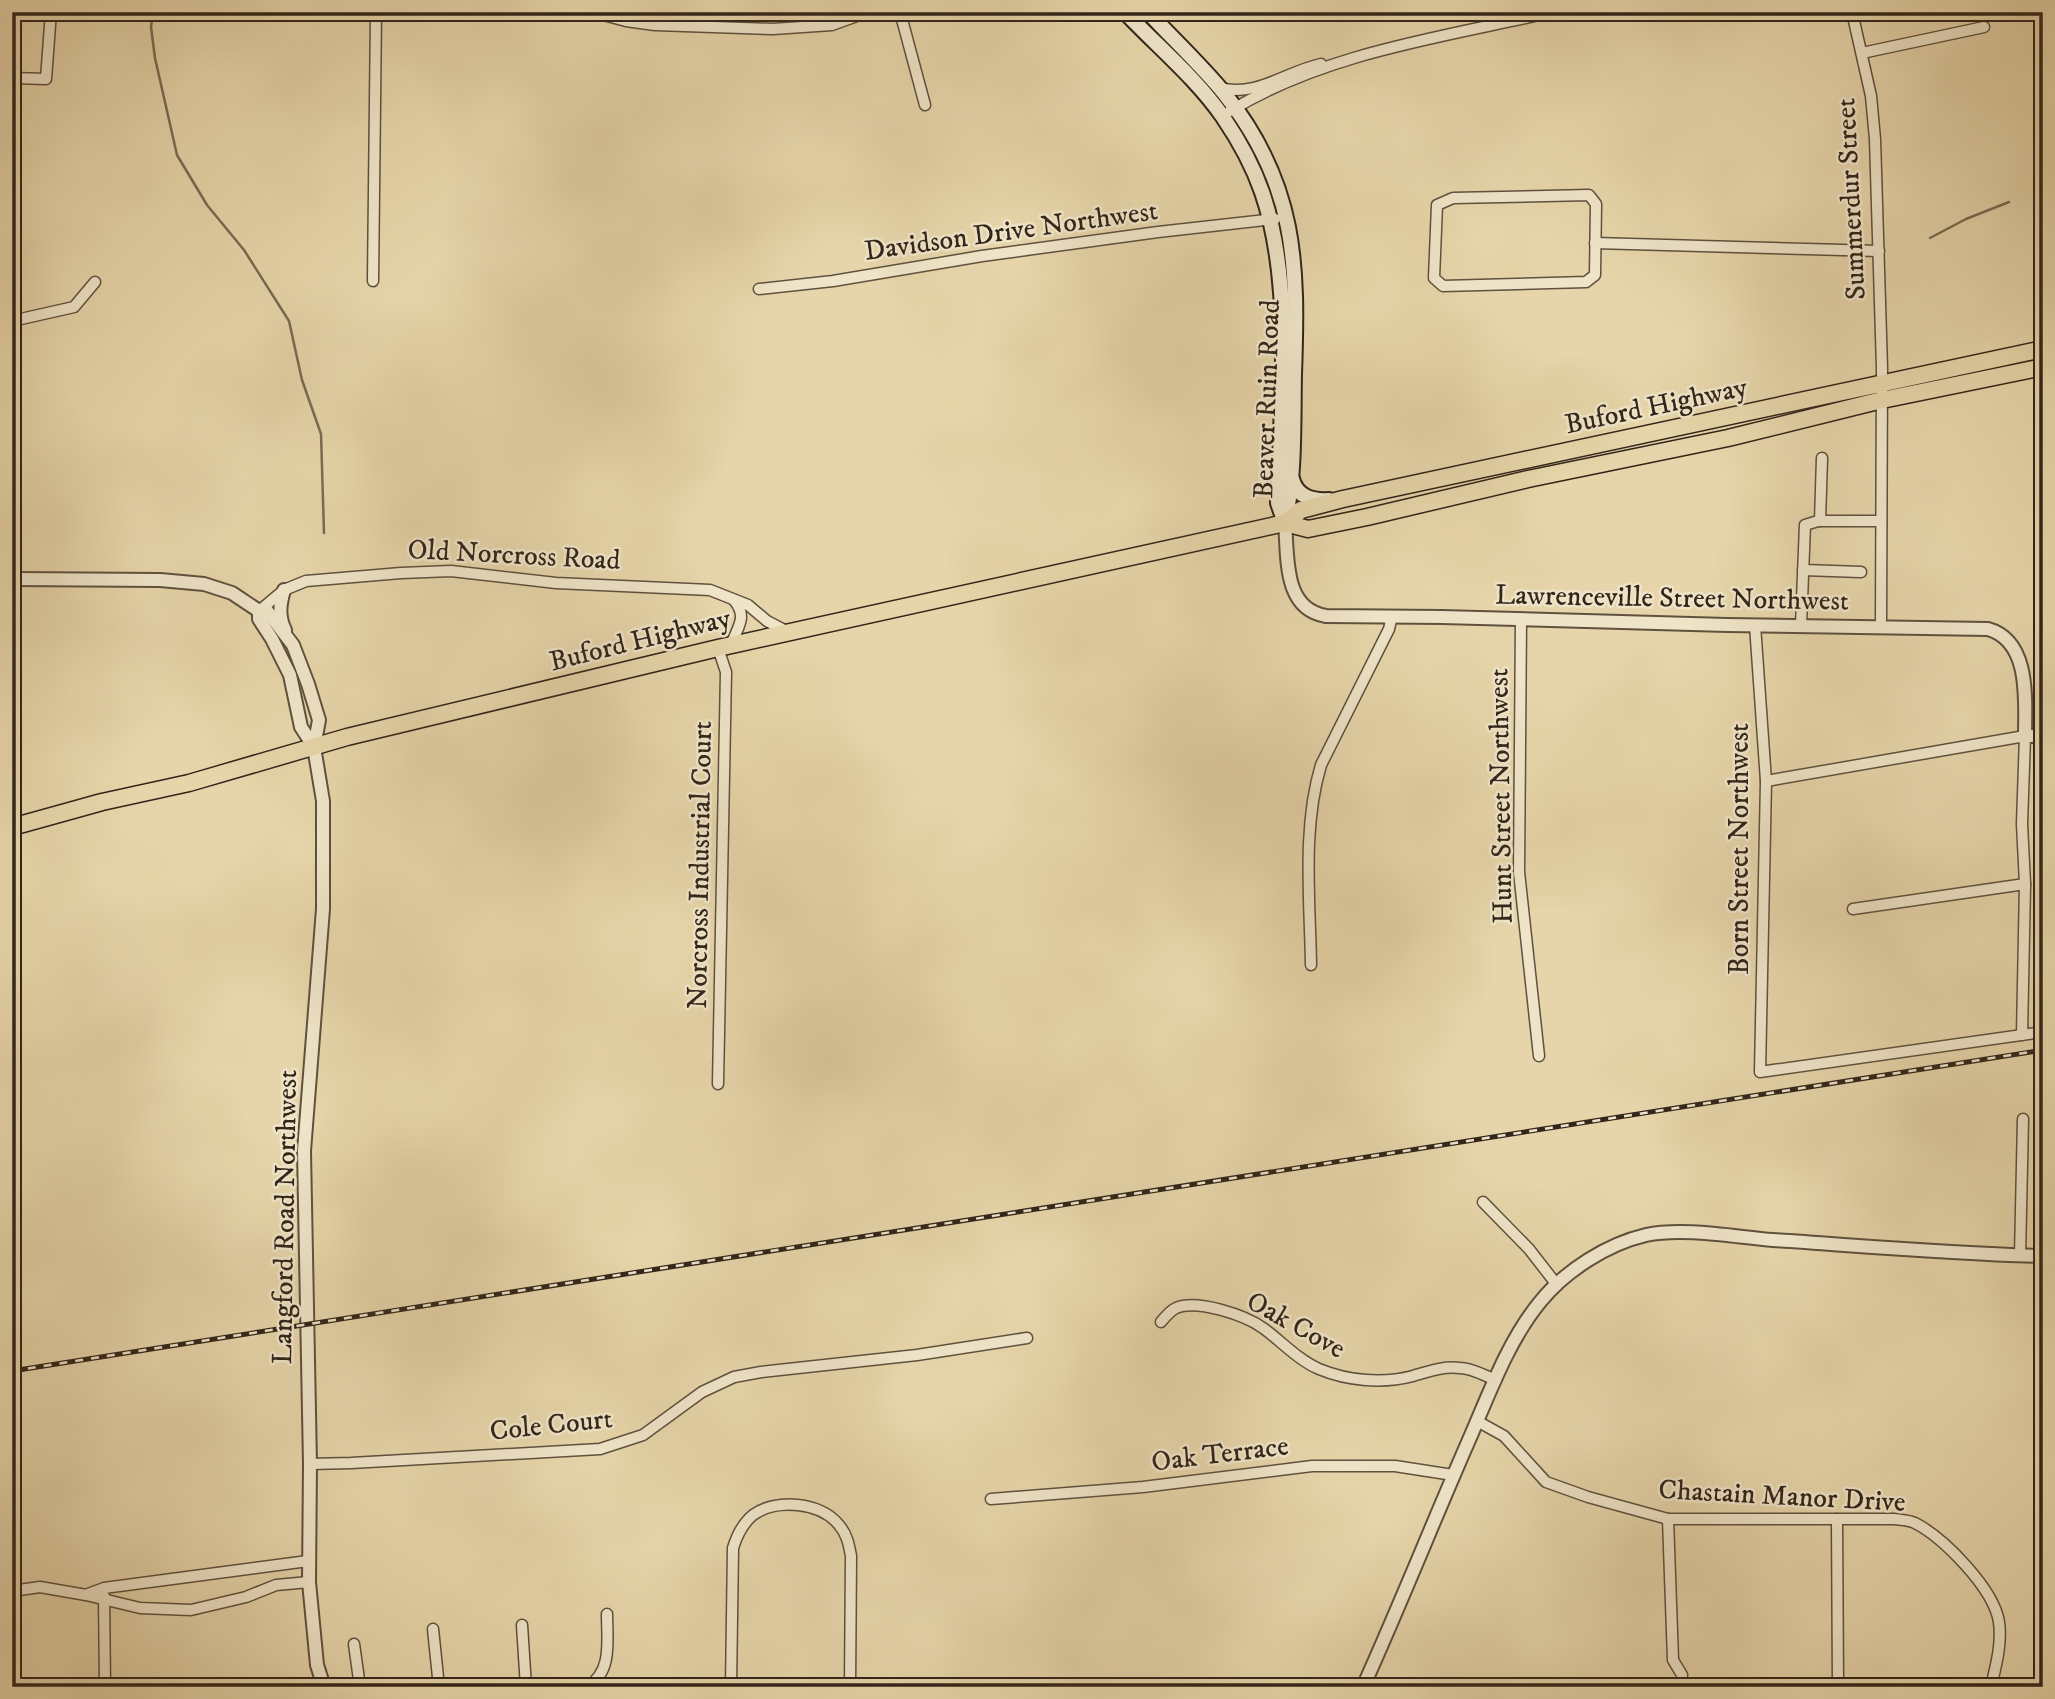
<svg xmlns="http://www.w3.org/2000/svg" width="2055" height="1699" font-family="'IM FELL DW Pica',serif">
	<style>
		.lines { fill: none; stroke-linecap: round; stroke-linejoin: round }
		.stream { stroke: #796b53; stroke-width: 2.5 }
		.minor-casing { stroke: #5f513e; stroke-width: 13 }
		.tertiary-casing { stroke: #5f513e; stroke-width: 16 }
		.secondary-casing { stroke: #32251a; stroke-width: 18 }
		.primary-casing { stroke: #32251a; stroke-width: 19 }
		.minor { stroke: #efe4c8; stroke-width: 10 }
		.tertiary { stroke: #efe4c8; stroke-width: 12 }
		.secondary { stroke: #efe4c8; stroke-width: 14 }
		.primary { stroke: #e6d5aa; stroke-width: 16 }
		.rail-casing { stroke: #32251a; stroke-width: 5 }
		.rail { stroke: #efe4c8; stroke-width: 2.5; stroke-dasharray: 8; stroke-linecap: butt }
		.labels { text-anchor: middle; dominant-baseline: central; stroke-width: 5; stroke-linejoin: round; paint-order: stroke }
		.street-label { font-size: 28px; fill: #32251a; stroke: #efe4c8 }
	</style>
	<rect width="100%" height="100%" fill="#e6d5aa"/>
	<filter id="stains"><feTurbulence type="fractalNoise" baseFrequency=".00286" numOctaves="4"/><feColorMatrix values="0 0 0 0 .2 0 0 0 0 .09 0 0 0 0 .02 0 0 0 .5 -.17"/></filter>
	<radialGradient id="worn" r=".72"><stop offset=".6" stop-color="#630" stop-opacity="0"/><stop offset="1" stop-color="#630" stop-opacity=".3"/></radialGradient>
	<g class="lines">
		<g class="stream">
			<polyline points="153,12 151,27 155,58 177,155 207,205 244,250 289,321 302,380 321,434 324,533"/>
			<polyline points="1930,238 1966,219 2009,202"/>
		</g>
		<g class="minor-casing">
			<g id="minor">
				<polyline points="592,12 626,21 655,25 773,29 832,25 868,12"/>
				<polyline points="900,12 925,105"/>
				<polyline points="1852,12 1871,96 1875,139 1882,368 1881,627"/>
				<polyline points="1862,53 1984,27"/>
				<polyline points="12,78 46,79 51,12"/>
				<path d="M1220,88c38,9 65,-16 101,-24"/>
				<path d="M1230,111c97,-59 214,-74 323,-99"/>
				<polygon points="1589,195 1596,204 1595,275 1586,282 1443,286 1434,278 1437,205 1453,198"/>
				<polyline points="1595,243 1879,251"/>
				<polyline points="373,281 376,12"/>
				<polyline points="759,289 833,281 982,256 1158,232 1275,219"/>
				<polyline points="12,321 74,307 95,282"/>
				<polyline points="1820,521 1822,458"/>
				<polyline points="1803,570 1861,572"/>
				<polyline points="259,611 284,590 306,581 401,573 451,571 556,583 710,590 748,605 767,621 788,632"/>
				<polyline points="1521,619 1519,872 1539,1056"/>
				<polyline points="1755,625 1766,781 1760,1072 2043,1032"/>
				<polyline points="1801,625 1805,525 1818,521 1881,521"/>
				<path d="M731,645c7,-19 17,-28 3,-45"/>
				<polyline points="718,648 726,672 718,1084"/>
				<polyline points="1766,781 2025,736 2022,824 2025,884 2022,1035"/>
				<polyline points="1853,909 2025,884"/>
				<path d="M1311,965c-1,-66 -9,-137 10,-200l68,-136 3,-13"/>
				<polyline points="1483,1202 1529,1249 1557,1285"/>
				<polyline points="2020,1256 2023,1119"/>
				<path d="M1161,1322c4,-5 9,-11 15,-14 21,-9 69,7 87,20 18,13 35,32 56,41 29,12 64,15 94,7 17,-5 30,-10 47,-8 12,0 25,8 36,12"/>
				<path d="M1477,1421l27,15 42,46 42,15 80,22h226c7,1 15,1 21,4 29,15 79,66 84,99 3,22 -3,43 -8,65"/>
				<polyline points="310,1464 351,1463 600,1449 643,1435 702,1392 734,1377 761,1372 917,1355 1027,1338"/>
				<polyline points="991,1499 1143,1487 1312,1466 1395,1466 1453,1475"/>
				<polyline points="1668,1519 1673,1660 1682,1675"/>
				<polyline points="1837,1519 1838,1687"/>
				<polyline points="12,1591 40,1587 86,1595 140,1608 191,1610 246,1597 276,1585 309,1582"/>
				<polyline points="88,1594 104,1588 308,1561"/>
				<polyline points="104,1596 105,1687"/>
				<polyline points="522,1625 526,1687"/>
				<polyline points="433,1629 439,1687"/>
				<polyline points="354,1644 360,1687"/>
				<path d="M587,1687c26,-15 20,-47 20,-73"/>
				<path d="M731,1687l2,-139c4,-13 9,-24 20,-33 23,-17 68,-13 86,10 8,9 10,20 12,31l-1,131"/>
			</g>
		</g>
		<g class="tertiary-casing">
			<g id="tertiary">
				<path d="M1285,523c3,35 -2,86 41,93l116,1 285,8 261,4c43,12 37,72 37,107h18"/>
				<polyline points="12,579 160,580 204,584 232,593 259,611 267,611 293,645 308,684 319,720 314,747"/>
				<path d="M284,590c-4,14 -6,26 1,40"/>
				<polyline points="259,611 259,619 272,639 290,675 301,727 314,747 323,801 323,909 304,1151 310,1464 309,1582 317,1665 324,1687"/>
				<path d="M1363,1687c38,-84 72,-170 109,-254 19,-44 37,-93 68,-131 25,-31 67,-58 106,-67 37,-8 89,2 127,5 90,6 180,14 270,16"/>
			</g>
		</g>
		<g class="secondary-casing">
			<g id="secondary">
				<path d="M1125,12c32,34 71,66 98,105 15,22 30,49 39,75 32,92 19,215 16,311l7,20"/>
				<path d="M1148,12c25,27 53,53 76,81 73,91 74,171 70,281 -1,50 1,99 -9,148"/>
				<path d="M1292,479c5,18 20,22 37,21"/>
			</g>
		</g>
		<g class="primary-casing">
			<g id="primary">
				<polyline points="1285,523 1308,529 1367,517 1528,479 1728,438 1882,400 2043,367"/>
				<polyline points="12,827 102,802 189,783 347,737 718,648 1285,523 1301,510 1343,499 2043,349"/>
			</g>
		</g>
		<use href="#minor" class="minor"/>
		<use href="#tertiary" class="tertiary"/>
		<use href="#secondary" class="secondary"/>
		<use href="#primary" class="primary"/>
		<g class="rail-casing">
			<polyline id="rail" points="12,1371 2043,1050"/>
		</g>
		<use href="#rail" class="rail"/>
	</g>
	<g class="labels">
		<g class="street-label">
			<text transform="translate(1851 199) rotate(-93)">Summerdur Street</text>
			<text transform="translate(1011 231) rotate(-8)">Davidson Drive Northwest</text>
			<text transform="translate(1267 399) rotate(-88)">Beaver Ruin Road</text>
			<text transform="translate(1656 406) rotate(-12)">Buford Highway</text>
			<text transform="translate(514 555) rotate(3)">Old Norcross Road</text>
			<text transform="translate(1672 598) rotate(1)">Lawrenceville Street Northwest</text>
			<text transform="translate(640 640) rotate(-14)">Buford Highway</text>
			<text transform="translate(1501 796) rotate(-91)">Hunt Street Northwest</text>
			<text transform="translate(1739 849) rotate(-90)">Born Street Northwest</text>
			<text transform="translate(700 865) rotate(-89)">Norcross Industrial Court</text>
			<text transform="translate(285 1217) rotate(-89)">Langford Road Northwest</text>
			<text transform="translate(1296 1325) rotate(29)">Oak Cove</text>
			<text transform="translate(551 1425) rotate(-6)">Cole Court</text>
			<text transform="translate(1220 1454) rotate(-7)">Oak Terrace</text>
			<text transform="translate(1782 1496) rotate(3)">Chastain Manor Drive</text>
		</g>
	</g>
	<rect width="2055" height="1699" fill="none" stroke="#e6d5aa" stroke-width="42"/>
	<rect x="14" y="14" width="2027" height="1671" fill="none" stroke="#32251a" stroke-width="3.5"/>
	<rect x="21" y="21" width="2013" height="1657" fill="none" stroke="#32251a" stroke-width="2"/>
	<rect width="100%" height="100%" filter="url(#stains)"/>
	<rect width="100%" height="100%" fill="url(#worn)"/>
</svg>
